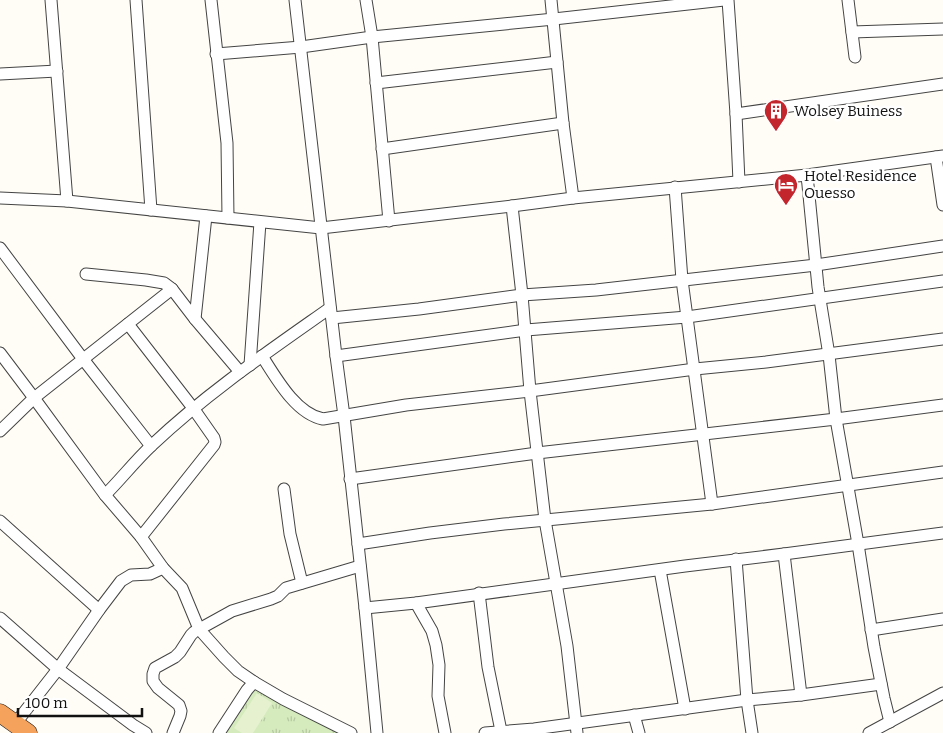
<svg xmlns="http://www.w3.org/2000/svg" width="943" height="733" font-family="Bitter,serif">
	<style>
		.grass { fill: url(#grass-tufts) }
		.pitch { fill: #e6f2cf }
		.lines { fill: none; stroke-linecap: round; stroke-linejoin: round }
		.minor-casing { stroke: #444; stroke-width: 13 }
		.highway-casing { stroke: #222; stroke-width: 19 }
		.minor { stroke: #fff; stroke-width: 11 }
		.highway { stroke: #f5a25d; stroke-width: 18 }
		.labels { text-anchor: middle; dominant-baseline: central; stroke-width: 5; stroke-linejoin: round; paint-order: stroke }
		.poi-label { font-size: 15px; fill: #111; stroke: #fff; text-anchor: start }
	</style>
	<defs>
		<pattern id="grass-tufts" width="24" height="20" patternUnits="userSpaceOnUse" patternTransform="scale(1.25)"><rect width="24" height="20" fill="#d5ebbd"/><path d="M3 7l-1-3M5 7V3M7 7l1-3M15 17l-1-3M17 17v-4M19 17l1-3" fill="none" stroke="#b6c8a1"/></pattern>
	</defs>
	<rect width="100%" height="100%" fill="#fffdf5"/>
	<polygon class="grass" points="260,689 337,733 226,733 251,691"/>
	<polygon class="pitch" points="257,693 272,703 253,733 242,733 234,728"/>
	<g class="lines">
		<g class="minor-casing">
			<g id="minor">
				<polyline points="51,0 67,201"/>
				<polyline points="136,0 151,210"/>
				<polyline points="211,0 227,143 228,218"/>
				<polyline points="295,0 336,356 344,416 365,608 377,733"/>
				<polyline points="366,0 372,37 389,221"/>
				<polyline points="551,0 563,123 573,198"/>
				<polyline points="728,0 736,114 739,182"/>
				<polyline points="848,0 855,57"/>
				<polyline points="852,32 943,29"/>
				<polyline points="216,54 301,47 372,37 554,19 724,0"/>
				<polyline points="0,74 57,71"/>
				<polyline points="376,83 557,62"/>
				<polyline points="736,114 943,84"/>
				<polyline points="382,149 563,123"/>
				<polyline points="936,157 943,205"/>
				<polyline points="807,175 818,287 829,355 836,419 858,544 874,647 884,698 890,722"/>
				<polyline points="675,187 682,280 712,504"/>
				<polyline points="0,198 67,201 321,228 512,206 573,198 807,175 943,156"/>
				<polyline points="512,206 522,295 530,391 545,520 567,646 577,733"/>
				<polyline points="0,248 83,359 151,446"/>
				<polyline points="86,274 146,280 164,283 172,289 195,319 240,372"/>
				<polyline points="332,318 419,309 522,295 596,290 816,265 943,246"/>
				<polyline points="195,319 206,216"/>
				<polyline points="128,324 193,408 214,438 215,442 214,445 141,537"/>
				<polyline points="0,353 34,398 105,495 141,537 163,568 182,588 199,629 224,657 238,671 254,682 283,699 351,733"/>
				<path d="M262,356c14,22 34,58 61,63l83,-14 124,-14 165,-22 71,-7 177,-23"/>
				<polyline points="336,356 526,330 687,317 943,281"/>
				<polyline points="250,365 260,222"/>
				<polyline points="0,431 34,398 172,289"/>
				<polyline points="350,479 537,453 836,419 943,405"/>
				<polyline points="284,489 290,534 302,583"/>
				<path d="M105,495c16,-16 30,-34 47,-50 55,-52 117,-94 178,-137"/>
				<polyline points="0,521 99,610"/>
				<polyline points="358,544 430,533 504,524 712,504 943,472"/>
				<polyline points="784,554 801,695"/>
				<polyline points="736,559 747,700 752,733"/>
				<polyline points="660,570 685,709"/>
				<polyline points="479,593 488,667 501,731"/>
				<polyline points="416,603 432,631 436,645 439,665 438,696 445,733"/>
				<polyline points="365,608 416,603 685,566 784,554 943,533"/>
				<polyline points="0,618 58,669 133,725 146,733"/>
				<polyline points="871,630 943,619"/>
				<polyline points="634,715 639,733"/>
				<polyline points="15,724 58,669 99,610 121,581 131,575 150,574 163,568"/>
				<polyline points="173,733 180,716 181,711 179,705 158,688 153,681 153,674 155,668 175,657 180,652 191,635 194,632 232,611 271,599 278,596 286,588 360,566"/>
				<polyline points="219,733 247,690 254,682"/>
				<polyline points="485,733 534,729 747,700 801,695 881,684"/>
				<polyline points="869,733 943,693"/>
			</g>
		</g>
		<g class="highway-casing">
			<polyline id="highway" points="0,713 28,733"/>
		</g>
		<use href="#minor" class="minor"/>
		<use href="#highway" class="highway"/>
	</g>
	<defs>
		<g id="building-pin" transform="scale(1.25)"><path d="M0 17L-7.5 6A9.5 9.5 0 1 1 7.5 6Z" fill="#c4262e" stroke="#fff"/><path d="M-4-6H4V6H1V3H-1V6H-4ZM-2.5-4.3h1.7v1.8h-1.7ZM.8-4.3h1.7v1.8H.8ZM-2.5-1h1.7V.8h-1.7ZM.8-1h1.7V.8H.8Z" fill="#fff"/></g>
		<g id="hotel-pin" transform="scale(1.25)"><path d="M0 17L-7.5 6A9.5 9.5 0 1 1 7.5 6Z" fill="#c4262e" stroke="#fff"/><path d="M-6-4.5h1.5V1H6V5H4.5V3h-9V5H-6ZM-4 0a1.8 1.8 0 1 1 3.6 0ZM.5 0V-2.5h3Q6-2.5 6 0Z" fill="#fff"/></g>
	</defs>
	<g fill-rule="evenodd">
		<use href="#building-pin" x="776" y="111"/>
		<use href="#hotel-pin" x="786" y="185"/>
	</g>
	<g class="labels">
		<g class="poi-label">
			<text x="794" y="111">Wolsey Buiness</text>
			<text x="804" y="176">Hotel Residence<tspan x="804" dy="17">Ouesso</tspan></text>
		</g>
	</g>
	<path d="M18 708v8h124v-8" fill="none" stroke="#111111" stroke-width="2.5"/>
	<text x="25" y="708" font-size="15" fill="#111111" stroke="#ffffff" stroke-width="4" paint-order="stroke">100 m</text>
</svg>
